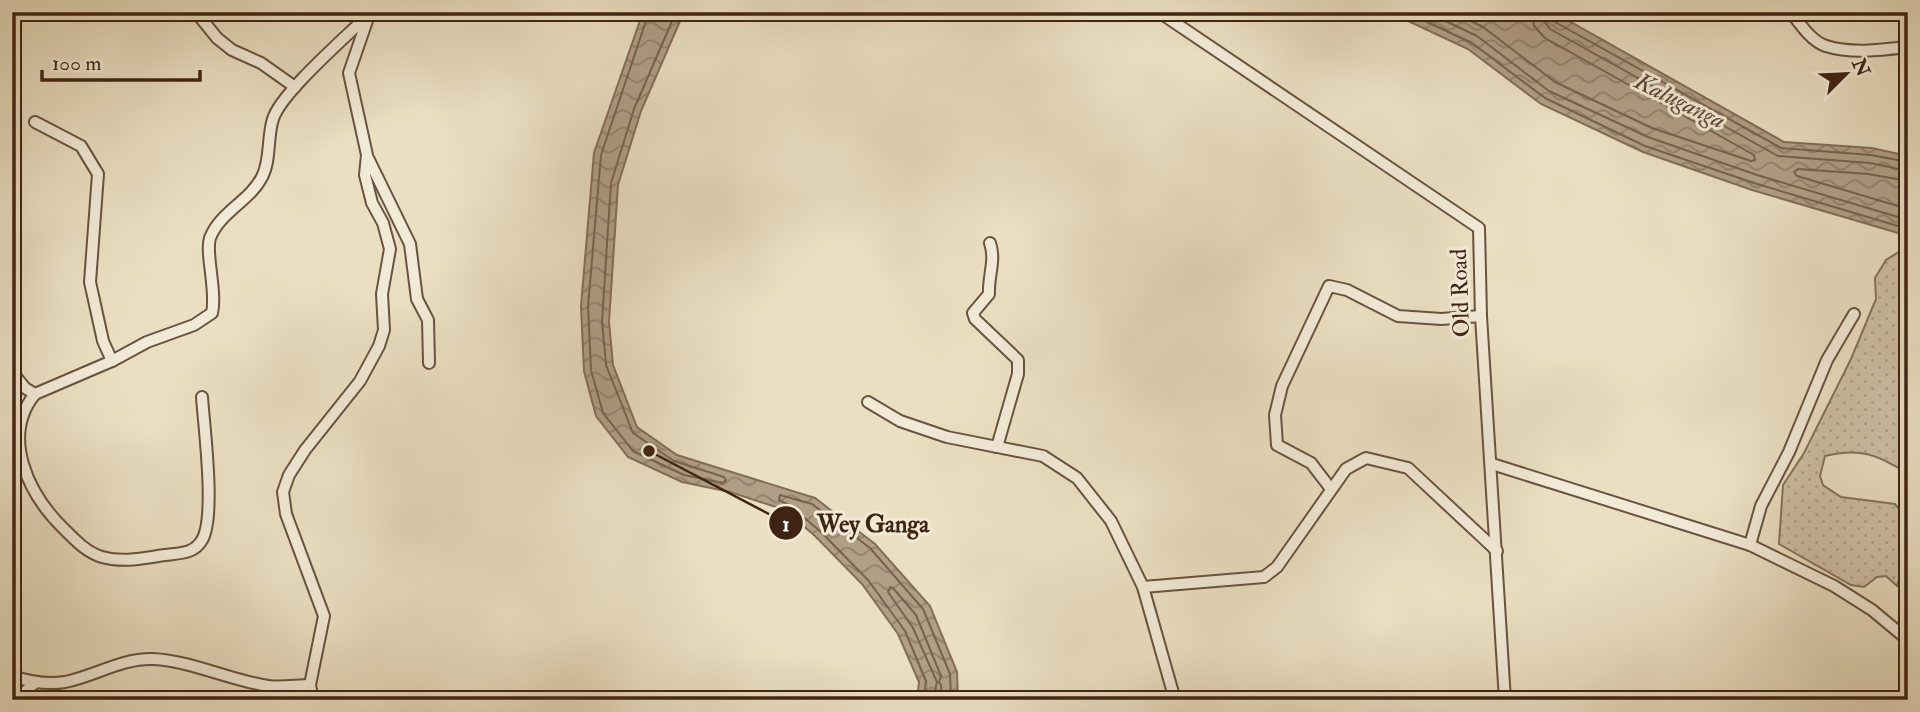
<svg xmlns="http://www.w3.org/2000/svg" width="1920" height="712" font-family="'IM FELL Double Pica',serif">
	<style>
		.garden { fill: url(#garden-dots); stroke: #86725c; stroke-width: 2 }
		.water { fill: url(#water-waves); stroke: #836e58; stroke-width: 2 }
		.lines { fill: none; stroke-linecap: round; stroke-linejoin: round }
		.shore { stroke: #78624c; stroke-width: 2 }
		.minor-casing { stroke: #6a533f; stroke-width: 14 }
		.minor { stroke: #f1ead7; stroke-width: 10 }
		.labels { text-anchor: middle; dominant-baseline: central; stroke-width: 6; stroke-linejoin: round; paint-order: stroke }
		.street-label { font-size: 23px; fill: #402413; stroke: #f1ead7 }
		.water-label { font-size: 24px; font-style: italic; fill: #624936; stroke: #f1ead7 }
		.leader { fill: none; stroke: #402413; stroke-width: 2.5 }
		.callout-dot { fill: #402413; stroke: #f1ead7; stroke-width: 2.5 }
		.mark-label { font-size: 21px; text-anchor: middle; font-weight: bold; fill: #fff }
		.callout-label { font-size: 24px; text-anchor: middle; font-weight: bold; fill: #402413; stroke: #f1ead7; stroke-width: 6; stroke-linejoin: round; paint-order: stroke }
	</style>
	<defs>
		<pattern id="garden-dots" width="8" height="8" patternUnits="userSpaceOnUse" patternTransform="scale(1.75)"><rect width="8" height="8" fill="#cdbfa4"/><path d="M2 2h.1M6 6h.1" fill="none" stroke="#b1a48c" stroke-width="1.8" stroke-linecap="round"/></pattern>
		<pattern id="water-waves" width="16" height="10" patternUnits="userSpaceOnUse" patternTransform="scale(1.75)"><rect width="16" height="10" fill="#b09f86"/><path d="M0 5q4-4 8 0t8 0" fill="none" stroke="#91816c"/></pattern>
	</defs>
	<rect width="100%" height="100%" fill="#eadfc2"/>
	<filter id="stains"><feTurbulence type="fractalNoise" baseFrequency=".00286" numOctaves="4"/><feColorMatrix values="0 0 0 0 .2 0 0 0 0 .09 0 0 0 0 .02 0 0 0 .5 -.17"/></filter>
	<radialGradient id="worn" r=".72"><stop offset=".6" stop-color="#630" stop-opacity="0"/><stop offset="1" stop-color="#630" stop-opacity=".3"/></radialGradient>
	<path class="garden" d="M1905,248h3v226c-29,-19 -48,-27 -83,-18l-5,20 3,9 18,12 54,7 13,16v50l-6,2 -5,14 -11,-10 -9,1 -13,10 -13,-2 -72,-41 4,-59 21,-32 47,-94 25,-60 -1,-21 11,-18z"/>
	<g class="water">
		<polygon points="643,12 684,12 641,111 618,185 609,322 613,365 637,427 677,455 815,498 875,544 930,606 957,672 958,700 917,700 919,682 898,634 862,584 815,536 785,510 730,492 682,482 628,457 596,416 584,371 581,306 594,153"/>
		<polygon points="1389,12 1553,12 1784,142 1872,148 1908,156 1908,236 1752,190 1643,152 1541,104 1468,49"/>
	</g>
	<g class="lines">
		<g class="shore">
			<polyline points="649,12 601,155 588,306 591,370 603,413 633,451 684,475 723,483 726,480 724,477 674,461 633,433 606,365 602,321 611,183 634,109 676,12"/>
			<polyline points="1406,12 1472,43 1545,98 1645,146 1754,183 1908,229"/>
			<polyline points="1427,12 1477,36 1549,91 1648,137 1757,175 1908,220"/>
			<polyline points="1452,12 1483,27 1555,82 1652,128 1751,161 1755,160 1754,155 1545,38 1534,26 1532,12"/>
			<polyline points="1542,12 1544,21 1550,29 1778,156 1870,163 1908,171"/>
			<polyline points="1551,12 1555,22 1781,148 1871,155 1908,162"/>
			<polyline points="1908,181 1868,174 1798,169 1794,172 1797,176 1908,209"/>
			<polyline points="924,700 926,681 905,631 868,580 820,531 789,505 779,500 780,495 812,504 870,548 923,609 950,674 951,700"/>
			<polyline points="933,700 937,682 913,628 888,592 890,587 893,588 916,615 941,676 939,682 941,685 942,700"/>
		</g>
		<g class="minor-casing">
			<g id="minor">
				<polyline points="196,12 217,38 232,50 261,63 295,87"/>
				<polyline points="1159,12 1479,228 1481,316 1505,700"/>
				<path d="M1791,12c9,12 20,29 35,34 25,8 56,4 82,1"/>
				<polyline points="35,122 81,146 98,174 90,282 103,341 112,361"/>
				<polyline points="368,158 410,244 417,299 428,320 429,363"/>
				<path d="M990,243c6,17 -2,33 -1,51l-16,19 2,6 43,41v14l-21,73"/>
				<path d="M12,372l13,16 10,6 77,-33 35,-19 47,-17 18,-12c5,-22 -7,-60 -2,-75 10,-26 40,-37 52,-61 9,-17 5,-40 11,-58 8,-26 72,-81 94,-103"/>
				<path d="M35,394c-35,43 -6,101 29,135 11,11 22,23 38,28 21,6 42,1 63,-2 15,-2 29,-1 37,-15 14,-23 2,-113 0,-143"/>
				<polyline points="868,402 900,421 947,437 1043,456 1077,478 1111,521 1143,587 1264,577 1277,567 1346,469 1366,458 1408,468 1497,551"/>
				<polyline points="1492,464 1750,545 1834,586 1872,610 1908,640"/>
				<polyline points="1331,489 1311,463 1277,445 1275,415 1282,386 1329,286 1347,290 1398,316 1441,319 1481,316"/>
				<polyline points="1750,545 1761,506 1789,452 1827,360 1854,314"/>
				<polyline points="1143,587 1175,700"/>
				<path d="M12,676c18,6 35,9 53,6 30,-6 57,-24 88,-23 39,2 76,21 115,27 13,2 29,-1 42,-1"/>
				<polyline points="15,700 35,683"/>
				<polyline points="313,700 310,685 324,616 286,514 283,492 289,475 305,450 360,381 379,346 384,330 382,294 390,249 383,223 372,203 365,175 367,155 349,73 370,12"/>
			</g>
		</g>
		<use href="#minor" class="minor"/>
	</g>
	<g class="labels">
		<g class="street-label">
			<text transform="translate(1460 293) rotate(-92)">Old Road</text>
		</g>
		<g class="water-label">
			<text transform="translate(1680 101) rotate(26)">Kaluganga</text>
		</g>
	</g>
	<path class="leader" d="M649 451L786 523"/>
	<g class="callout-dot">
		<circle cx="649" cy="451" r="7"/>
		<circle cx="786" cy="523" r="18"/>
	</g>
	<g class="mark-label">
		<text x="786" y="531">1</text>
	</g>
	<g class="callout-label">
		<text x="873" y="532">Wey Ganga</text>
	</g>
	<rect width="1920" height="712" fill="none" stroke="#eadfc2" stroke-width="42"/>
	<rect x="14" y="14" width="1892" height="684" fill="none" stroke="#402413" stroke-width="3.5"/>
	<rect x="21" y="21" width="1878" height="670" fill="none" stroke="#402413" stroke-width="2"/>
	<g transform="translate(1846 74) rotate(66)" stroke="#f1ead7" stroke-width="5" paint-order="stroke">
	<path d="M0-5L12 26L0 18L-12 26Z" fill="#402413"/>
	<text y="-10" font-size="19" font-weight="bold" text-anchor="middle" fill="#402413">N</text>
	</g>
	<path d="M42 70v10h158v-10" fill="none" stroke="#402413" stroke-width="3.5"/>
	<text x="52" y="70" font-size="21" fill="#402413" stroke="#f1ead7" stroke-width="5" paint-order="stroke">100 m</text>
	<rect width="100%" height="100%" filter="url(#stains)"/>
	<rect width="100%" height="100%" fill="url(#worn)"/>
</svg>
